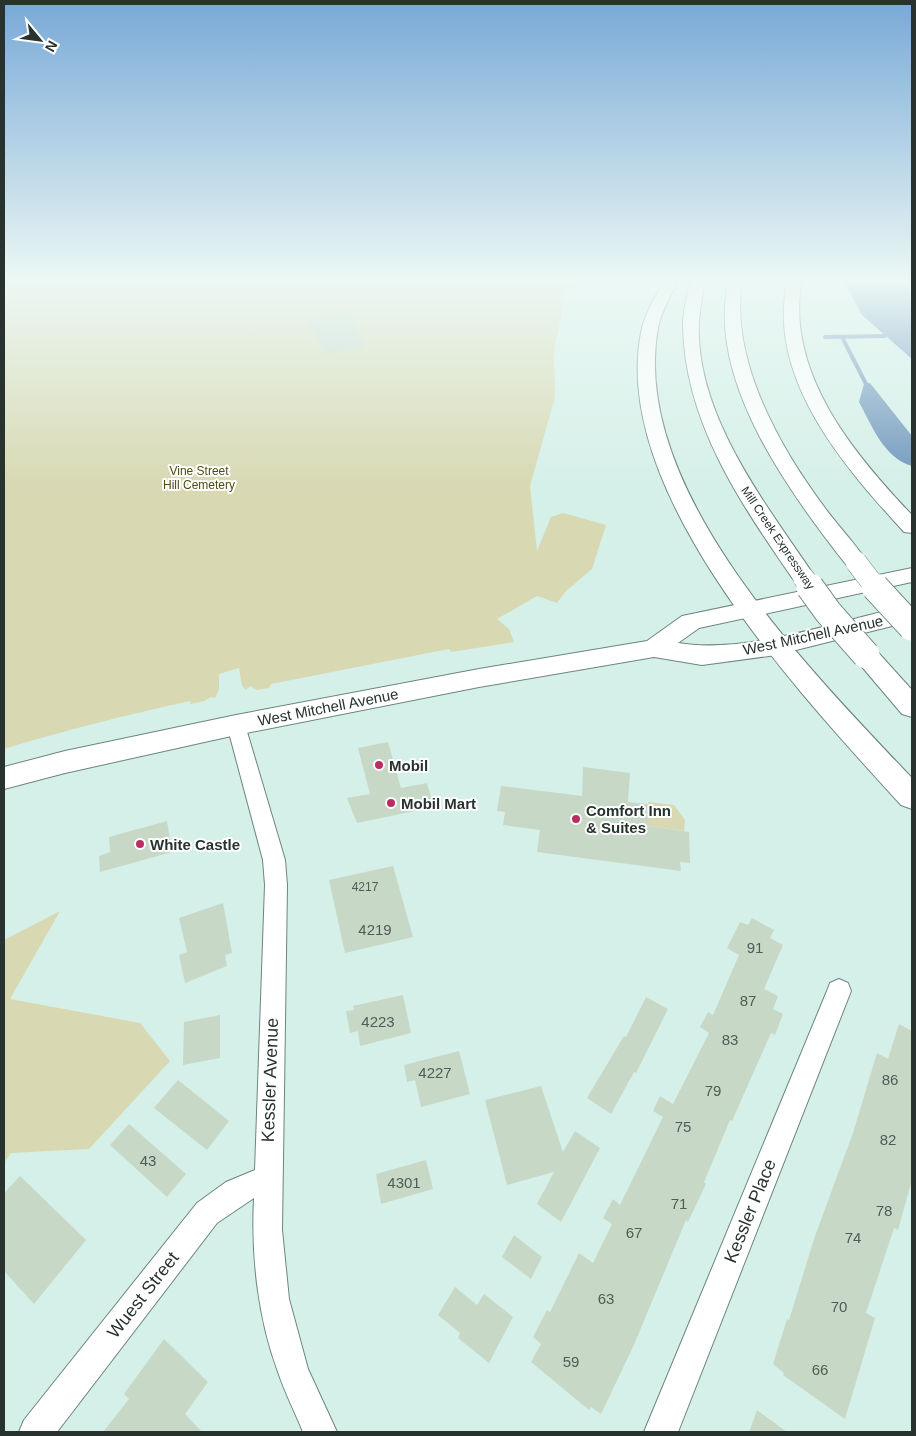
<svg xmlns="http://www.w3.org/2000/svg" width="916" height="1436" font-family="Arial,sans-serif">
	<style>
		.green { fill: #d8d9b3 }
		.water { fill: #7198bd }
		.lines { fill: none; stroke-linecap: round; stroke-linejoin: round }
		.stream { stroke: #7198bd; stroke-width: 4 }
		.building { fill: #c8d8c7 }
		.minor-casing { stroke: #6d857f; stroke-width: 2 }
		.secondary-casing { stroke: #6d857f; stroke-width: 2 }
		.motorway-casing { stroke: #6d857f; stroke-width: 2 }
		.minor { fill: #fff; fill-rule: evenodd }
		.secondary { fill: #fff; fill-rule: evenodd }
		.motorway { fill: #fff; fill-rule: evenodd }
		.motorway-bridge-far1-casing { stroke: #6d857f; stroke-width: 22; stroke-linecap: butt }
		.motorway-bridge-casing { stroke: #6d857f; stroke-width: 29; stroke-linecap: butt }
		.motorway-bridge-far1 { stroke: #fff; stroke-width: 21 }
		.motorway-bridge { stroke: #fff; stroke-width: 27 }
		.poi-dot { fill: #bb2e61; stroke: #fff; stroke-width: 2 }
		.labels { text-anchor: middle; dominant-baseline: central; stroke-width: 4; stroke-linejoin: round; paint-order: stroke }
		.far-park-label { font-size: 12px; fill: #4f4d10; stroke: #fff }
		.far-street-label { font-size: 12px; fill: #283330; stroke: #fff }
		.number-label { font-size: 12px; fill: #505c56 }
		.street-label { font-size: 15px; fill: #283330; stroke: #fff }
		.poi-label { font-size: 15px; font-weight: bold; fill: #283330; stroke: #fff; text-anchor: start }
		.near-number-label { font-size: 15px; fill: #505c56 }
		.near-street-label { font-size: 18px; fill: #283330; stroke: #fff }
	</style>
	<rect width="100%" height="100%" fill="#d5f0e8"/>
	<g class="green">
		<path d="M4,283h582l-26,13 3,13 -9,41 1,47 -25,89 7,65 14,-34 12,-4 43,12 -14,44 -27,23 -8,11 -20,-7 -40,23 12,10 5,13 -63,10 -2,-3 -178,35 -2,4 -12,2 -7,-4 -4,4 -4,-4 -3,-18 -20,6v15l-4,9 -4,-1 -7,4 -13,3 -1,-3c-63,14 -125,29 -186,48z"/>
		<polygon points="648,802 674,805 685,820 684,831 648,826"/>
		<polygon points="60,911 10,999 140,1023 170,1061 89,1149 11,1153 4,1163 4,940"/>
	</g>
	<g class="water">
		<polygon points="845,283 910,283 912,359 862,315"/>
		<path d="M870,383l42,53v30c-28,-8 -40,-40 -53,-64l5,-18z"/>
	</g>
	<g class="lines">
		<g class="stream">
			<polyline points="825,337 885,336"/>
			<polyline points="842,337 866,384"/>
		</g>
	</g>
	<g class="building">
		<polygon points="348,315 364,343 361,343 363,347 333,353 324,352 307,321"/>
		<polygon points="388,742 401,788 427,783 434,807 357,823 347,798 370,794 358,748"/>
		<polygon points="583,767 630,773 628,802 648,804 648,826 689,832 690,863 680,862 681,871 537,852 540,830 503,825 505,812 497,811 501,786 582,796"/>
		<polygon points="167,821 172,852 100,872 99,856 110,852 109,837"/>
		<polygon points="393,866 413,937 345,953 329,880"/>
		<polygon points="223,903 232,953 225,955 227,966 185,983 179,955 187,952 179,918"/>
		<polygon points="752,918 774,930 770,938 783,945 764,989 778,996 773,1009 783,1014 775,1035 771,1033 732,1121 730,1120 704,1182 706,1184 688,1222 686,1220 633,1347 601,1414 591,1407 589,1410 531,1362 541,1344 533,1337 547,1310 550,1312 579,1253 593,1263 612,1224 603,1218 613,1199 620,1205 663,1117 653,1111 660,1096 673,1104 709,1033 700,1027 708,1012 713,1015 739,955 727,948 740,922 748,925"/>
		<polygon points="403,995 411,1033 360,1046 358,1031 350,1033 346,1011 354,1010 353,1006"/>
		<polygon points="646,997 668,1009 636,1073 634,1072 611,1114 587,1098 624,1036 626,1037"/>
		<polygon points="220,1015 220,1058 183,1065 184,1022"/>
		<polygon points="899,1024 912,1031 912,1179 898,1230 894,1228 866,1313 875,1318 845,1419 783,1375 784,1373 773,1364 787,1319 789,1320 815,1236 853,1133 877,1053 888,1059"/>
		<polygon points="459,1051 470,1094 421,1107 415,1080 407,1082 404,1065"/>
		<polygon points="178,1080 229,1121 207,1150 154,1108"/>
		<polygon points="541,1086 563,1152 575,1131 600,1148 561,1222 537,1204 554,1172 507,1185 485,1100"/>
		<polygon points="129,1124 186,1174 167,1197 110,1145"/>
		<polygon points="426,1160 433,1189 381,1204 376,1174"/>
		<polygon points="20,1176 86,1240 34,1304 4,1271 4,1193"/>
		<polygon points="514,1235 542,1257 531,1279 502,1257"/>
		<polygon points="455,1287 477,1305 484,1294 513,1317 489,1363 458,1338 460,1333 438,1315"/>
		<polygon points="164,1339 208,1382 185,1414 202,1432 103,1432 129,1399 124,1394"/>
		<polygon points="757,1410 787,1432 749,1432"/>
	</g>
	<g class="lines">
		<g class="minor-casing">
			<g id="minor">
				<path d="M236,718l7,2 2,5 40,135 2,25 -5,345 7,69 19,70 29,63h-34c-8,-20 -18,-39 -25,-60 -20,-54 -27,-116 -24,-174l-37,25 -160,209h-38l5,-12 173,-217 29,-21 29,-12 10,-285 -2,-25 -36,-135 2,-5z"/>
				<polygon points="839,979 848,983 851,991 678,1432 644,1432 827,991 830,983"/>
			</g>
		</g>
		<g class="secondary-casing">
			<path id="secondary" d="M912,568v14l-213,46 -21,15c70,12 164,-24 234,-38v16l-136,34 -74,10 -48,-8 -175,30 -243,48 -171,38 -61,16v-22l61,-16 171,-36 243,-46 168,-28 35,-25z"/>
		</g>
		<g class="motorway-casing">
			<g id="motorway">
				<path d="M663,283h14c-7,14 -16,29 -19,45 -29,161 153,343 254,450v31l-11,-4c-100,-110 -295,-316 -259,-477 4,-16 13,-31 21,-45z"/>
				<path d="M690,283h14c-1,12 -4,25 -5,38 -5,93 67,183 116,256l-4,5 -8,2 -8,-2c-54,-78 -111,-160 -112,-258 0,-13 4,-28 7,-41z"/>
				<path d="M728,283h14c-12,77 38,165 83,225 13,18 30,35 42,54l-3,5 -8,2 -8,-2c-57,-72 -141,-186 -120,-284z"/>
				<path d="M787,283h14c-14,91 52,170 111,232v18l-8,-1c-60,-66 -137,-153 -117,-249z"/>
				<polygon points="866,646 875,649 912,690 912,717 902,714 857,661 853,655 857,649"/>
			</g>
		</g>
		<use href="#minor" class="minor"/>
		<use href="#secondary" class="secondary"/>
		<use href="#motorway" class="motorway"/>
		<g class="motorway-bridge-far1-casing">
			<g id="motorway-bridge-far1">
				<polyline points="856,562 876,588"/>
				<polyline points="803,577 811,588"/>
			</g>
		</g>
		<g class="motorway-bridge-casing">
			<g id="motorway-bridge">
				<polyline points="810,587 828,612 866,655"/>
				<polyline points="875,587 912,627"/>
			</g>
		</g>
		<use href="#motorway-bridge-far1" class="motorway-bridge-far1"/>
		<use href="#motorway-bridge" class="motorway-bridge"/>
	</g>
	<linearGradient id="sky" x2="0" y2="1"><stop stop-color="#78a9d7"/><stop offset="0.58" stop-color="#ecf8f5"/><stop offset="1" stop-color="#ecf8f5" stop-opacity="0"/></linearGradient>
	<rect width="916" height="484" fill="url(#sky)"/>
	<g class="poi-dot">
		<circle cx="379" cy="765" r="5"/>
		<circle cx="391" cy="803" r="5"/>
		<circle cx="576" cy="819" r="5"/>
		<circle cx="140" cy="844" r="5"/>
	</g>
	<g class="labels">
		<g class="far-park-label">
			<text x="199" y="471">Vine Street<tspan x="199" dy="14">Hill Cemetery</tspan></text>
		</g>
		<g class="far-street-label">
			<text transform="translate(778 538) rotate(56)">Mill Creek Expressway</text>
		</g>
		<g class="number-label">
			<text x="365" y="887">4217</text>
		</g>
		<g class="street-label">
			<text transform="translate(813 635) rotate(-12)">West Mitchell Avenue</text>
			<text transform="translate(328 707) rotate(-11)">West Mitchell Avenue</text>
		</g>
		<g class="poi-label">
			<text x="389" y="765">Mobil</text>
			<text x="401" y="803">Mobil Mart</text>
			<text x="586" y="810">Comfort Inn<tspan x="586" dy="17">&amp; Suites</tspan></text>
			<text x="150" y="844">White Castle</text>
		</g>
		<g class="near-number-label">
			<text x="375" y="929">4219</text>
			<text x="755" y="947">91</text>
			<text x="748" y="1000">87</text>
			<text x="378" y="1021">4223</text>
			<text x="730" y="1039">83</text>
			<text x="435" y="1072">4227</text>
			<text x="890" y="1079">86</text>
			<text x="713" y="1090">79</text>
			<text x="683" y="1126">75</text>
			<text x="888" y="1139">82</text>
			<text x="148" y="1160">43</text>
			<text x="404" y="1182">4301</text>
			<text x="679" y="1203">71</text>
			<text x="884" y="1210">78</text>
			<text x="634" y="1232">67</text>
			<text x="853" y="1237">74</text>
			<text x="606" y="1298">63</text>
			<text x="839" y="1306">70</text>
			<text x="571" y="1361">59</text>
			<text x="820" y="1369">66</text>
		</g>
		<g class="near-street-label">
			<text transform="translate(270 1080) rotate(-88)">Kessler Avenue</text>
			<text transform="translate(750 1211) rotate(-68)">Kessler Place</text>
			<text transform="translate(143 1295) rotate(-52)">Wuest Street</text>
		</g>
	</g>
	<rect width="916" height="1436" fill="none" stroke="#283330" stroke-width="10"/>
	<g transform="translate(40 40) rotate(119)" stroke="#ffffff" stroke-width="4" paint-order="stroke">
	<path d="M0-4L9 19L0 12L-9 19Z" fill="#283330"/>
	<text y="-8" font-size="14" font-weight="bold" text-anchor="middle" fill="#283330">N</text>
	</g>
</svg>
